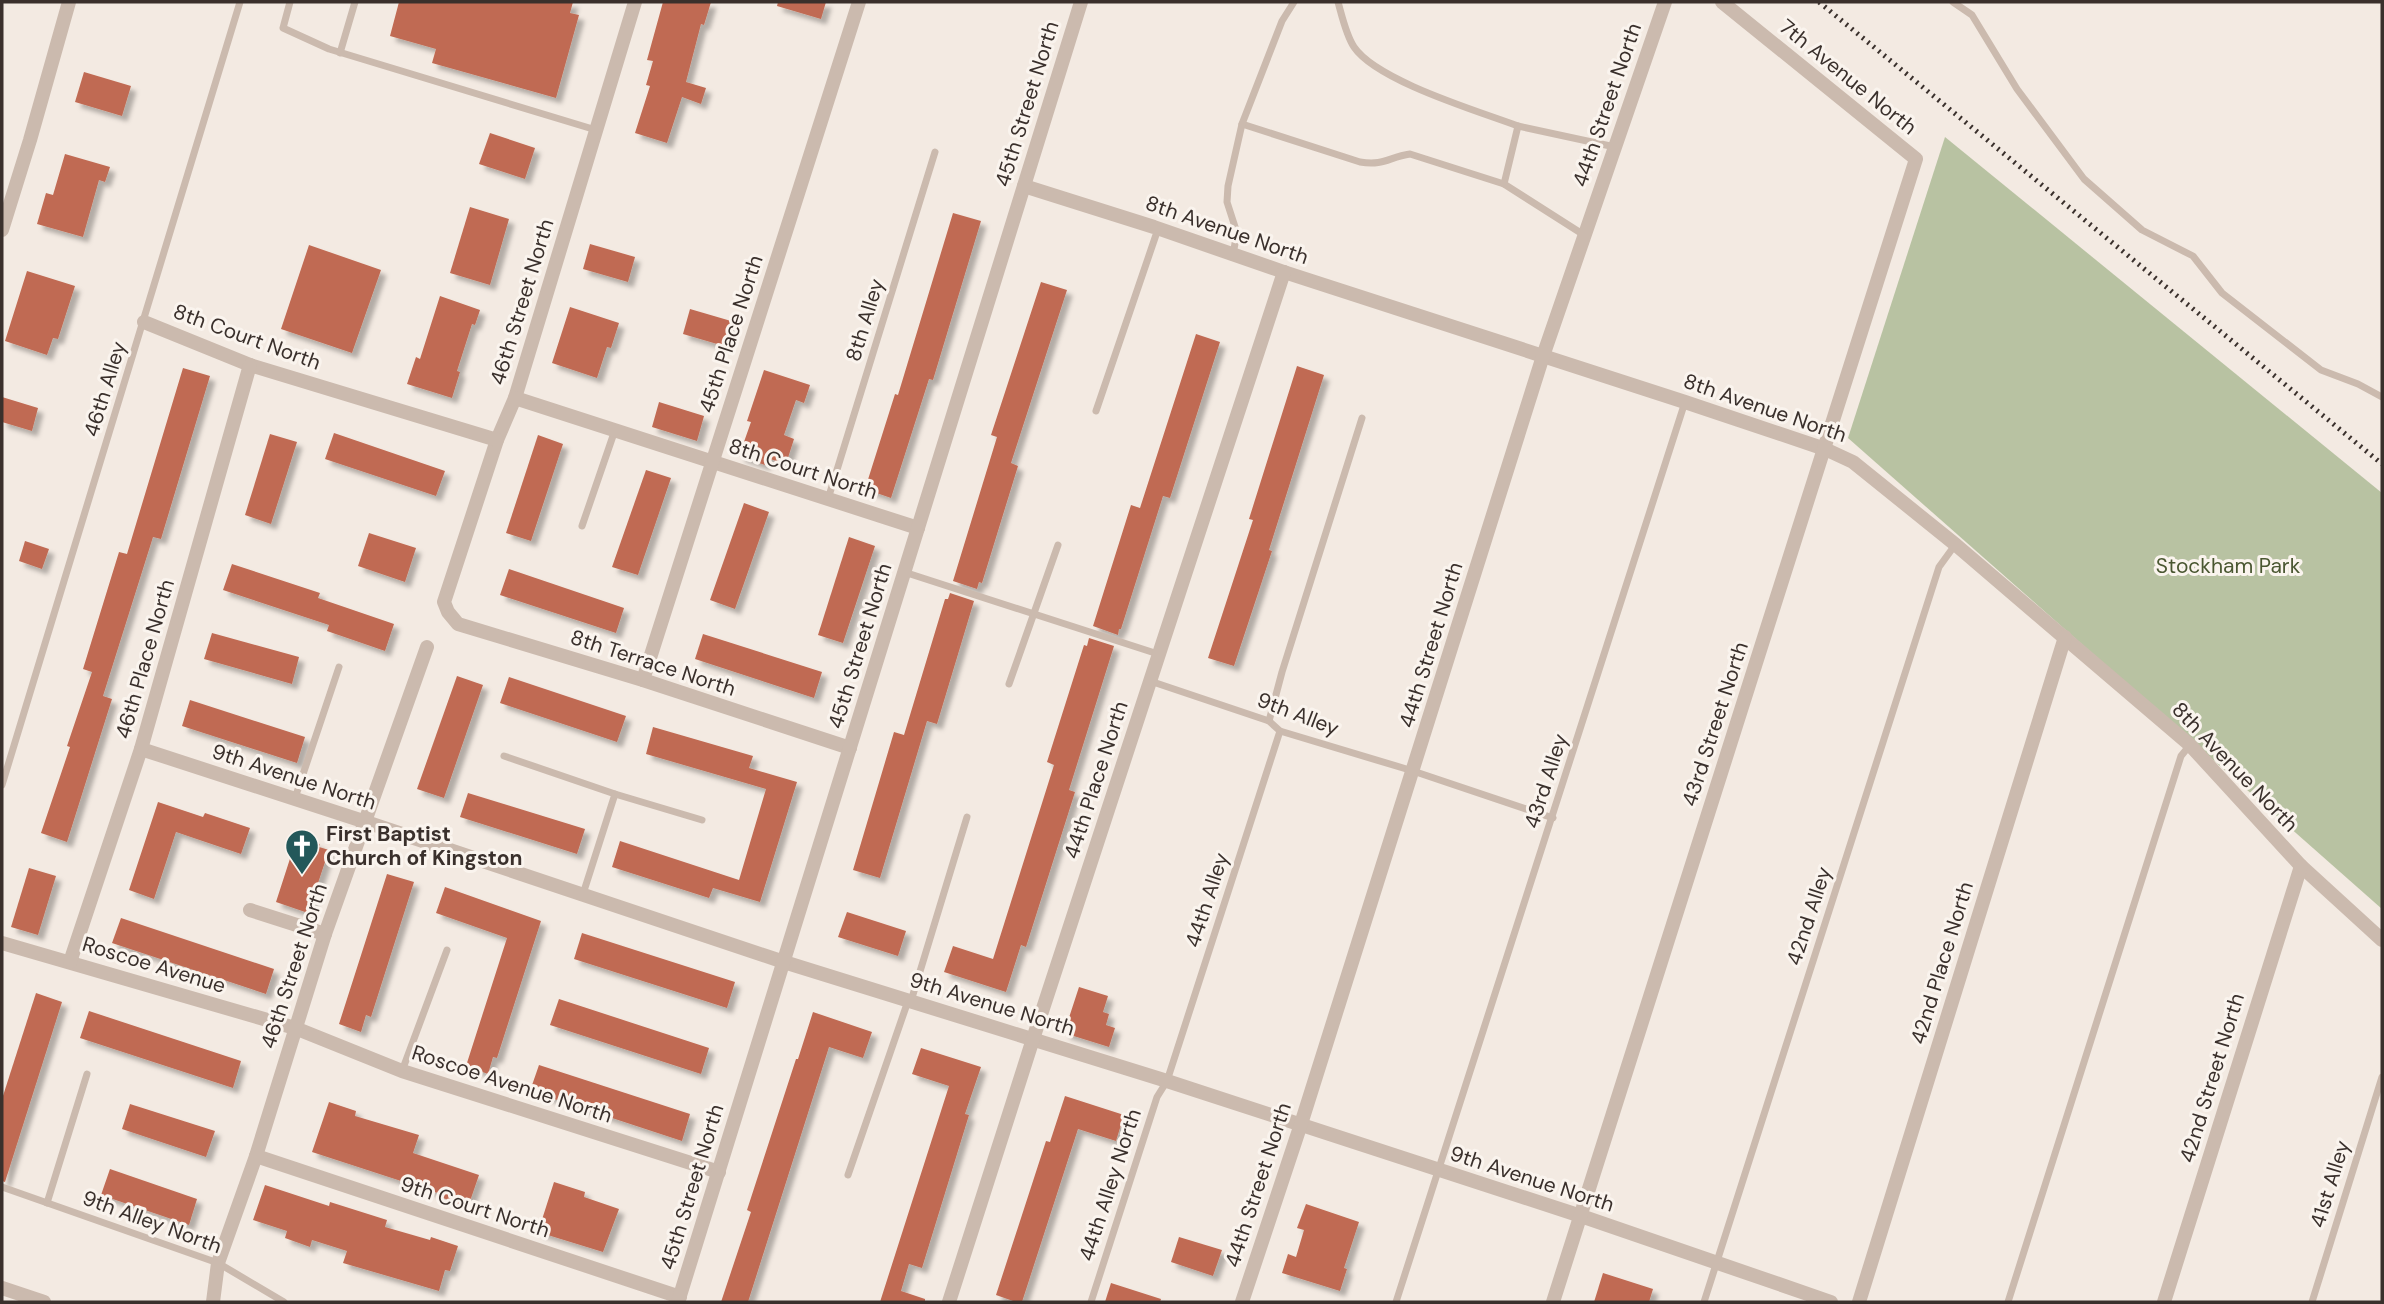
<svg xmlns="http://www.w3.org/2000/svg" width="2384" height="1304" font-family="'DM Sans',sans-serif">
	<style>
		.green { fill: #b8c2a2 }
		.building { fill: #c06a52; filter: url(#shadow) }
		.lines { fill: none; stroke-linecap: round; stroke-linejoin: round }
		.service { stroke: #cbbaae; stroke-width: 7 }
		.minor { stroke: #cbbaae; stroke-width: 14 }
		.rail { stroke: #3a302c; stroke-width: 5; stroke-dasharray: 2 5; stroke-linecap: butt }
		.labels { text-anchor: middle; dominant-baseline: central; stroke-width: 6; stroke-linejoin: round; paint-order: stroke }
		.street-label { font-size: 21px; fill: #3a302c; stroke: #faf4ee }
		.park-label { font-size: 21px; fill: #4a5731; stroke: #faf4ee }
		.poi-label { font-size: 21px; font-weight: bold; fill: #3a302c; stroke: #faf4ee; text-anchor: start }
	</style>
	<defs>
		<filter id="shadow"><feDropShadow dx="5.5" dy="5.5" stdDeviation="2" flood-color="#0004"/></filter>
	</defs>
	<rect width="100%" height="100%" fill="#f3eae2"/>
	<polygon class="green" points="1945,137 2382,493 2382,909 1848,438"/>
	<g class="building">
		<polygon points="399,2 573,2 570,13 579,15 556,98 432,63 436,49 390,36"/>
		<polygon points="663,2 711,2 704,25 701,24 686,82 706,88 701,104 682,97 667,143 635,133 650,86 646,85 653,61 647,60"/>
		<polygon points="778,2 826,2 821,19 777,6"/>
		<polygon points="84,72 131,86 122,116 75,102"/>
		<polygon points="490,133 535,148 525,179 479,164"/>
		<polygon points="65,154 110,167 105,182 99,180 83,237 37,224 46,193 53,195"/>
		<polygon points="470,207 509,219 490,285 450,273"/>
		<polygon points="953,213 981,221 933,380 929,379 891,498 865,489 895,394 898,395"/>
		<polygon points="590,244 635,257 628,282 583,269"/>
		<polygon points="309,245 381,270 352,353 281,329"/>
		<polygon points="27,271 75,286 58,339 53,338 47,355 5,341"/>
		<polygon points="1041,282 1067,290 1011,463 1018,466 982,583 979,582 977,589 953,581 997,437 991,435"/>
		<polygon points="440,296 480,310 475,325 472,324 457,371 460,372 452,398 407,384 416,357 420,359"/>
		<polygon points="570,307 619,323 611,348 607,347 597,378 552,363"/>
		<polygon points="690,309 731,321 724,346 683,334"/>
		<polygon points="1196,334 1220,342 1170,498 1163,496 1121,629 1119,629 1118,635 1093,626 1131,505 1140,508"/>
		<polygon points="1297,366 1324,375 1269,550 1272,551 1234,666 1208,658 1253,520 1249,519"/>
		<polygon points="183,368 210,376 161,539 153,537 103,696 112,699 67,842 41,833 70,747 67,746 92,672 83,669 119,552 127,554"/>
		<polygon points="764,370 810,385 804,403 796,400 784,435 794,439 786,464 767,458 765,465 739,456 751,422 747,421"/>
		<polygon points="2,397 38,408 32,431 2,422"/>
		<polygon points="659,402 704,416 697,441 652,427"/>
		<polygon points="334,433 445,471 436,496 325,459"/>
		<polygon points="270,434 297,442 271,524 245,515"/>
		<polygon points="538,435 563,444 531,541 506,533"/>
		<polygon points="646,470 671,478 638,575 612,567"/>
		<polygon points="744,503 769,512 735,609 710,600"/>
		<polygon points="369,533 416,548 405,582 358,566"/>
		<polygon points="849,537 875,546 843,643 818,635"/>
		<polygon points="25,541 49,549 42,569 19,561"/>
		<polygon points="232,564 320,593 318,598 394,624 385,651 327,631 329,625 223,590"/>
		<polygon points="509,569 624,608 616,633 500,595"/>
		<polygon points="950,593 974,601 937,724 927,721 880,878 853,870 894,732 904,735 945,599 948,599"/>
		<polygon points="212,633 299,657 292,684 204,659"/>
		<polygon points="703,634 822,672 814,698 695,659"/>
		<polygon points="1089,638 1114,646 1069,790 1075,792 1026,947 1021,945 1006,992 944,972 953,946 993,959 1054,765 1047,762 1084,645 1087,646"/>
		<polygon points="457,676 483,685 444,798 417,789"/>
		<polygon points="509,677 626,716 617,742 500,703"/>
		<polygon points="190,700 305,737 297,763 182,726"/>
		<polygon points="653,727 753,756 749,768 797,782 760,902 713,888 709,898 612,867 620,841 739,880 766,789 646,754"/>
		<polygon points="468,793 585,829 577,854 460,817"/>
		<polygon points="158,802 203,817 205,813 250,828 241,854 176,832 154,899 129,890"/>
		<polygon points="297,837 320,844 319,847 329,850 308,913 276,902"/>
		<polygon points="29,868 56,876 38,935 11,927"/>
		<polygon points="387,874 414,882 371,1017 366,1015 361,1032 339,1024"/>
		<polygon points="445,887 541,921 497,1058 493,1057 488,1074 466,1066 507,938 436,913"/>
		<polygon points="847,912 906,931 898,956 838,937"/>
		<polygon points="121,918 274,969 266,994 112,943"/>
		<polygon points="582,933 735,982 727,1008 574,959"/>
		<polygon points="1079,987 1108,996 1103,1012 1109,1014 1106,1025 1115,1028 1109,1047 1064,1033"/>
		<polygon points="36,993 62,1002 5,1182 2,1181 2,1099"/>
		<polygon points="559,999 709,1048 701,1074 550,1025"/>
		<polygon points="89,1011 241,1061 233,1088 80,1038"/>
		<polygon points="813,1012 872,1032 863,1058 829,1047 748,1302 721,1302 751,1212 747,1210 796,1059 798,1059"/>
		<polygon points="921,1048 981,1067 965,1114 969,1115 922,1268 909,1264 901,1291 925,1299 925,1302 880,1302 949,1086 912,1074"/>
		<polygon points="539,1065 690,1114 682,1141 530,1091"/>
		<polygon points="1065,1096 1124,1115 1116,1141 1078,1129 1022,1302 1016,1302 996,1295 1046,1141 1050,1142"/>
		<polygon points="329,1102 356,1111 355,1116 419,1135 413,1153 479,1175 468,1207 443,1198 444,1195 312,1152"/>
		<polygon points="130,1104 215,1131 206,1157 122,1129"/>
		<polygon points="110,1169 197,1199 189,1225 101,1195"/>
		<polygon points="554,1182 585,1192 584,1197 619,1209 603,1252 538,1232"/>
		<polygon points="265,1185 329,1206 330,1202 387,1220 385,1227 430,1240 431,1237 458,1246 450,1271 445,1270 439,1291 343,1263 347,1251 312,1240 310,1247 285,1238 287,1231 253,1220"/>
		<polygon points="1306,1204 1359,1222 1344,1268 1347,1269 1340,1291 1282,1273 1288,1254 1296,1257 1304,1230 1297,1228"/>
		<polygon points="1179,1237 1222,1250 1213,1276 1171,1262"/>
		<polygon points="1603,1273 1653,1289 1649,1302 1594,1302"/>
		<polygon points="1111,1283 1161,1299 1160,1302 1105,1302"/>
	</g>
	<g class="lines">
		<g class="service">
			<polyline points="290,2 283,28 329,49 596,130"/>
			<path d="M1338,2c4,14 8,33 16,45 23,34 124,64 164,79"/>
			<polyline points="1953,2 1972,15 2017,89 2084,179 2142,230 2193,256 2222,293 2321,370 2358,384 2382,397"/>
			<polyline points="340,53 355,2"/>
			<path d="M1242,124l118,38c24,4 29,-5 50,-8l94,30"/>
			<polyline points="1584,235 1504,184 1518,126 1615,147"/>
			<polyline points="1233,254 1237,233 1227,202 1228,186 1242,124 1282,21 1294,2"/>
			<polyline points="1096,411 1158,229"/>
			<polyline points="828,499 935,152"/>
			<polyline points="582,526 615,430"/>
			<polyline points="904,572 1158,654"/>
			<polyline points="1150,681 1269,721 1280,731 1413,771 1553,818"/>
			<polyline points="1009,684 1058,545"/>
			<polyline points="1269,721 1282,672 1362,418"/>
			<polyline points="504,756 615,794 583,894"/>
			<polyline points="2,785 240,2"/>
			<polyline points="615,794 702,820"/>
			<polyline points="295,798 339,667"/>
			<polyline points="911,1001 967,817"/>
			<polyline points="402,1071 447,950"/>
			<polyline points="848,1175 908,1001"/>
			<polyline points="2,1187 218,1263 284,1302"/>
			<polyline points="47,1203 87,1074"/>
			<polyline points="1091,1302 1157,1097 1167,1081 1280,731"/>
			<polyline points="1396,1302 1685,402"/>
			<polyline points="1704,1302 1939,567 1955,545"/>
			<polyline points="2008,1302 2181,756 2190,745"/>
			<polyline points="2312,1302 2382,1077"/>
		</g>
		<g class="minor">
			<polyline points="635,2 515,398 497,440 444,602 448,612 458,624 643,680 850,748"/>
			<polyline points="1024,186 1154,227 1284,272 1685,402 1825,449 1853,462 1956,545 2190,745 2301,866 2382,940"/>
			<polyline points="2,230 30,140 69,2"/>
			<polyline points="144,322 250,365 497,440"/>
			<polyline points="515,398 918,528"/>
			<polyline points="643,680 859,2"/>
			<polyline points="141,749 366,822 784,962 1167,1081 1581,1216 1831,1302"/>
			<polyline points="250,910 325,934"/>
			<polyline points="2,943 295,1028 402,1071 719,1172"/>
			<polyline points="70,962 141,749 250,365"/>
			<polyline points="256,1156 680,1297"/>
			<polyline points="2,1288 44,1302"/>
			<polyline points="213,1302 218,1263 256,1156 325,934 427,647"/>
			<polyline points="678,1302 1081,2"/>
			<polyline points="949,1302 1033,1039 1284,272"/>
			<polyline points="1242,1302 1301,1124 1543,356 1665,2"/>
			<polyline points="1553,1302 1916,159 1722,2"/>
			<polyline points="1859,1302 2065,637"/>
			<polyline points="2164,1302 2301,866"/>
		</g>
		<polyline class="rail" points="1819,2 2382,464"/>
	</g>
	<defs>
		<g id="church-pin" transform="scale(1.75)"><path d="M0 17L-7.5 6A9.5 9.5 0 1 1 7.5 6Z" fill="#23585a" stroke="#faf4ee"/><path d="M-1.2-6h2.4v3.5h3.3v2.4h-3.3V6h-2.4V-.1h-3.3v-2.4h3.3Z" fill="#fff"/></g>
	</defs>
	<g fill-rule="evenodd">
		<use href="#church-pin" x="302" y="846"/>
	</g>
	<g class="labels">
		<g class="street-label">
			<text transform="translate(1848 77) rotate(39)">7th Avenue North</text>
			<text transform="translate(1027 104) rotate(-73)">45th Street North</text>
			<text transform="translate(1607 105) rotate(-71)">44th Street North</text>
			<text transform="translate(1227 230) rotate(19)">8th Avenue North</text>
			<text transform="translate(522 302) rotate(-73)">46th Street North</text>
			<text transform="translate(865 320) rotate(-73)">8th Alley</text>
			<text transform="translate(731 334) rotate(-72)">45th Place North</text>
			<text transform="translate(247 337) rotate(20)">8th Court North</text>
			<text transform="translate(105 389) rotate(-73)">46th Alley</text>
			<text transform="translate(1765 408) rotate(19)">8th Avenue North</text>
			<text transform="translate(803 469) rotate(18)">8th Court North</text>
			<text transform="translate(1431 645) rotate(-73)">44th Street North</text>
			<text transform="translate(860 646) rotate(-73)">45th Street North</text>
			<text transform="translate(145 659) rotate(-74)">46th Place North</text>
			<text transform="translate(653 663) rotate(18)">8th Terrace North</text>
			<text transform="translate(1298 714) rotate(21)">9th Alley</text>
			<text transform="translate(1715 724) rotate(-72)">43rd Street North</text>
			<text transform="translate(2235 767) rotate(46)">8th Avenue North</text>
			<text transform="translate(294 777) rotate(18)">9th Avenue North</text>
			<text transform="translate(1096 780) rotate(-72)">44th Place North</text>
			<text transform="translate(1546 781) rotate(-72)">43rd Alley</text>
			<text transform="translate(1207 900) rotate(-72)">44th Alley</text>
			<text transform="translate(1809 916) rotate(-72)">42nd Alley</text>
			<text transform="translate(1942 963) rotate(-73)">42nd Place North</text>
			<text transform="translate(154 965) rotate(17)">Roscoe Avenue</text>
			<text transform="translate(294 966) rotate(-72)">46th Street North</text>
			<text transform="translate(992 1004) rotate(17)">9th Avenue North</text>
			<text transform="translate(2212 1078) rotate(-73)">42nd Street North</text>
			<text transform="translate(512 1084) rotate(18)">Roscoe Avenue North</text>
			<text transform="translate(1532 1179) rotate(18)">9th Avenue North</text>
			<text transform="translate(2330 1184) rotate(-73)">41st Alley</text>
			<text transform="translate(1110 1185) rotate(-72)">44th Alley North</text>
			<text transform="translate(1258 1185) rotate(-72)">44th Street North</text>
			<text transform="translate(692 1187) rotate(-73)">45th Street North</text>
			<text transform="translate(475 1207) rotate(18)">9th Court North</text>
			<text transform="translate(152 1222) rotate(20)">9th Alley North</text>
		</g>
		<g class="park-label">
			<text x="2228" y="566">Stockham Park</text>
		</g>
		<g class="poi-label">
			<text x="326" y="834">First Baptist<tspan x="326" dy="24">Church of Kingston</tspan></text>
		</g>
	</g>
	<rect width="2384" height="1304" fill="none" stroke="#3a302c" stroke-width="7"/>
</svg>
